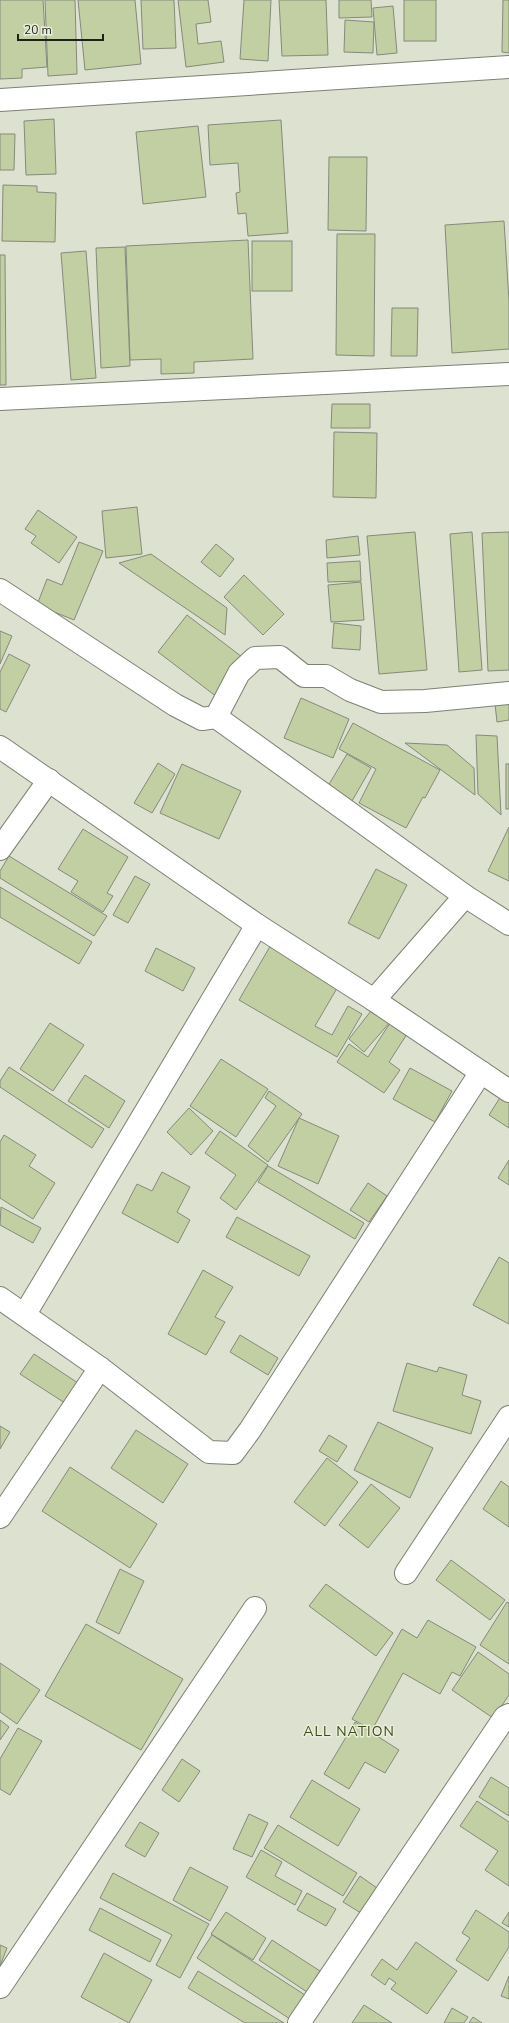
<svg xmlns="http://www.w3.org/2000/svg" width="509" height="2023" font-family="'Nunito Sans',sans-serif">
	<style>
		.building { fill: #c2cfa3; stroke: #858a7b }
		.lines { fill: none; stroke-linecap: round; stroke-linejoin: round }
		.minor-casing { stroke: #7d8172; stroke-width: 24 }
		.minor { stroke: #fff; stroke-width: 22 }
		.labels { text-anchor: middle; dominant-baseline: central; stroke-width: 3; stroke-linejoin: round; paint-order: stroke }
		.quarter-label { font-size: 14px; letter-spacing: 1px; fill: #3d4910; stroke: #e9eedd }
	</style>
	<rect width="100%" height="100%" fill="#dce1d0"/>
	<g class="building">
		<polygon points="0,0 43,0 47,67 22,69 22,78 0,79"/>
		<polygon points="45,0 75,0 77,74 48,76"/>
		<polygon points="78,0 135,0 141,64 85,70"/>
		<polygon points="141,0 174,0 176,48 143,49"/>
		<polygon points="178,0 208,0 211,22 196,24 198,44 221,41 224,62 186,67"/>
		<polygon points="244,0 271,0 268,61 240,59"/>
		<polygon points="279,0 326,0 328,55 282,56"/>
		<polygon points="339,0 371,0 372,17 339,18"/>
		<rect x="404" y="0" width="32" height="41"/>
		<polygon points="503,0 509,0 509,53 502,52"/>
		<polygon points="393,6 397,53 377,55 373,8"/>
		<polygon points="345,20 374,22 373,53 344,52"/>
		<polygon points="54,119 56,174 26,175 24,121"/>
		<polygon points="281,120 288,233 248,236 246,213 238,214 236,193 240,192 238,163 210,165 208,125"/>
		<polygon points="198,126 206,197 143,204 136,132"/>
		<polygon points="0,134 15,134 14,170 0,170"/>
		<polygon points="329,157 367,157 366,231 328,230"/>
		<polygon points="3,185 37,186 37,192 56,193 55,242 2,241"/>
		<polygon points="504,221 509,301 509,349 452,353 445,225"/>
		<polygon points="337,234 375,234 374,356 336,355"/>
		<polygon points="248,240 253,359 194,362 194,373 161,374 161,359 130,360 126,246"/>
		<rect x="252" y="241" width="40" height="50"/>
		<polygon points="125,247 130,366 101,368 96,248"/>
		<polygon points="86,251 96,378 71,380 61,253"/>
		<polygon points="0,255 5,255 6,385 0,385"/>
		<polygon points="392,308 418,308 417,356 391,356"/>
		<polygon points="332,404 370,404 370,428 331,428"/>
		<polygon points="334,432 377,433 376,498 333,497"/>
		<polygon points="137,507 142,554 106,558 102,511"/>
		<polygon points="38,510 77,537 59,563 31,543 36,536 25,529"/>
		<polygon points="415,532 427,670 379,674 367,536"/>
		<polygon points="472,532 482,670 459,672 450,534"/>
		<polygon points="509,532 509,670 488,671 482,533"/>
		<polygon points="358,536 360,555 327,558 326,540"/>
		<polygon points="79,542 103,551 74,620 37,605 47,579 62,585"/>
		<polygon points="216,544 234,559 220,577 201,562"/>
		<polygon points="151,554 227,608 225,635 119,563"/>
		<polygon points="360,561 361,581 328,582 327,563"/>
		<polygon points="244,575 284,614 263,635 224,597"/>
		<polygon points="361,582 364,620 331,622 328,585"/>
		<polygon points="187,615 246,660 217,697 158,652"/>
		<polygon points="334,623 361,626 360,650 332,648"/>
		<polygon points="0,631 12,636 0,664"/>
		<polygon points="9,654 30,665 6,712 0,709 0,672"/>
		<polygon points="301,698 349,719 333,758 284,738"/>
		<polygon points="509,702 509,720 497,722 495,704"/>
		<polygon points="353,723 440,770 425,798 423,797 406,828 359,803 376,769 339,749"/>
		<polygon points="476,735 497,736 501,815 478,794"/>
		<polygon points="405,743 447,745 474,768 475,795"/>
		<polygon points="347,754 371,768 352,801 328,786"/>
		<polygon points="158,763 175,774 152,813 134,803"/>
		<polygon points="182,764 241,791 219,839 160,813"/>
		<rect x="506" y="764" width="3" height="45"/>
		<polygon points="509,827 509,881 488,871"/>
		<polygon points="83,829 128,857 107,893 113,896 103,912 71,892 78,881 58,869"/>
		<polygon points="9,856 107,916 94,936 0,878 0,871"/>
		<polygon points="376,869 407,885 379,939 348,923"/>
		<polygon points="135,876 150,884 128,923 113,915"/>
		<polygon points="0,887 92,942 79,964 0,917"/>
		<polygon points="272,943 340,983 315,1026 332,1035 348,1006 362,1014 337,1057 239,1000"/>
		<polygon points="156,948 195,968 183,991 145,971"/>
		<polygon points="374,1007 391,1021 364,1052 349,1039"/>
		<polygon points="50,1023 84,1045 53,1091 20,1069"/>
		<polygon points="390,1023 407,1034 389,1062 400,1070 384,1093 337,1062 349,1044 368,1057"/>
		<polygon points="221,1059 268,1089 236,1137 190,1106"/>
		<polygon points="9,1067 104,1129 92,1148 0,1087 0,1081"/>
		<polygon points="410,1068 452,1091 435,1122 393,1099"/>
		<polygon points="85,1075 125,1101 109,1128 68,1101"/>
		<polygon points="269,1091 302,1114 268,1162 248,1146 276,1106 265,1098"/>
		<polygon points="501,1096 509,1101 509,1128 489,1115"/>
		<polygon points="189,1108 213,1131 191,1155 167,1132"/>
		<polygon points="299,1118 339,1136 318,1184 278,1166"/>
		<polygon points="220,1131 268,1165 236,1210 220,1198 236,1175 205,1153"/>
		<polygon points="4,1135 36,1155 29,1166 55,1183 33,1219 0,1198 0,1142"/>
		<polygon points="509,1160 509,1185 498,1178"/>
		<polygon points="268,1166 364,1223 355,1239 258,1182"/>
		<polygon points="162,1172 190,1187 177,1212 190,1220 178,1243 122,1213 137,1184 152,1191"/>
		<polygon points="368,1183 387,1196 369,1222 350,1210"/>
		<polygon points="1,1207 41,1228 33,1243 0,1225"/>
		<polygon points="237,1217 310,1256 299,1276 226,1237"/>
		<polygon points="499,1257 509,1263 509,1324 473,1305"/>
		<polygon points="203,1270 233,1287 215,1317 225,1322 206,1355 168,1334"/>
		<polygon points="240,1335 278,1358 268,1375 230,1352"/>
		<polygon points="34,1354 81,1385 68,1405 20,1374"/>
		<polygon points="407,1363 437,1372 439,1367 467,1375 462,1395 481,1401 471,1434 393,1411"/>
		<polygon points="378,1422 433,1448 410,1498 354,1470"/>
		<polygon points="0,1426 10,1432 0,1449"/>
		<polygon points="136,1430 188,1464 163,1503 111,1468"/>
		<polygon points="329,1435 347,1446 337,1462 319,1451"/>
		<polygon points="327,1458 358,1482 325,1526 294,1502"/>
		<polygon points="70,1467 157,1524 130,1568 42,1511"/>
		<polygon points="501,1481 509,1487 509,1527 483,1509"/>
		<polygon points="371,1484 400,1508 368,1548 339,1525"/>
		<polygon points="451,1560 505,1600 490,1620 436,1580"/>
		<polygon points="120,1569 144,1581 119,1634 96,1622"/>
		<polygon points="326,1584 393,1633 376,1656 309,1606"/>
		<polygon points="507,1602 509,1603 509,1664 480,1645"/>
		<polygon points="428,1620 476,1647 460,1676 452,1672 440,1694 403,1673 372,1730 352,1719 402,1629 417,1638"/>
		<polygon points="86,1624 183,1679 141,1750 45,1696"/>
		<polygon points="478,1652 509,1674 509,1695 493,1718 452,1690"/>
		<polygon points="0,1663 40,1690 17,1724 0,1712"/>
		<polygon points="0,1720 9,1727 0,1740"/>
		<polygon points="355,1722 399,1750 385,1773 365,1762 349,1789 324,1774"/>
		<polygon points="18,1728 42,1741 10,1795 0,1789 0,1759"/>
		<polygon points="182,1759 200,1771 179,1802 162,1790"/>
		<polygon points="491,1777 509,1788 509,1816 479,1797"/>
		<polygon points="312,1780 360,1809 338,1846 290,1817"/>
		<polygon points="477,1801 509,1822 509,1886 485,1870 498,1851 460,1826"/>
		<polygon points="249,1814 268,1823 252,1857 233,1849"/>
		<polygon points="140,1822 159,1833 145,1857 125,1846"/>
		<polygon points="278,1825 357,1873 343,1896 264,1848"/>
		<polygon points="261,1850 282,1862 275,1876 302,1891 295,1905 246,1877"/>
		<polygon points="190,1867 228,1887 210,1921 173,1900"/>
		<polygon points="113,1873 209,1924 180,1978 156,1965 172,1935 100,1898"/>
		<polygon points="360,1876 377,1888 361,1913 343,1902"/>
		<polygon points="307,1893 336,1909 326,1926 297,1910"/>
		<polygon points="100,1908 161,1940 150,1962 89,1930"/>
		<polygon points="476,1910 509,1932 509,1947 488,1981 456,1960 470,1938 462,1933"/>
		<polygon points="226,1912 266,1938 253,1960 211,1934"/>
		<polygon points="509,1912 509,1927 502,1923"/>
		<polygon points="212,1935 305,1995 290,2019 197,1958"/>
		<polygon points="272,1940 320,1971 307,1992 259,1960"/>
		<polygon points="416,1942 457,1971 427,2014 391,1989 396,1983 389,1978 385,1985 371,1975 382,1959 397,1970"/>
		<polygon points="0,1945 7,1948 0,1966"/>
		<polygon points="104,1953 152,1980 129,2023 81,1997"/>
		<polygon points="198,1971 284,2023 245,2023 188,1988"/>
		<polygon points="509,1976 509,1999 501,1996"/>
		<polygon points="364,2005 392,2023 352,2023"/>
		<polygon points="452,2008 468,2017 464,2023 444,2023"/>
		<polygon points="473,2017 482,2023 469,2023"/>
	</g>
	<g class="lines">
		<g class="minor-casing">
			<g id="minor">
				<polyline points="0,100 509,67"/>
				<polyline points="0,399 509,374"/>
				<polyline points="0,590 175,705 202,719 216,717 239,673 255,658 280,657 304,676 326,676 350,690 381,702 425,701 509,693"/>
				<polyline points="216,717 465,896 509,924"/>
				<polyline points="0,747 257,925 374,1000 509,1091"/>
				<polyline points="0,849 49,780"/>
				<polyline points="374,1000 465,896"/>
				<polyline points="0,1298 100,1368 209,1452 233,1453 250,1430 481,1072"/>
				<polyline points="25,1314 257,925"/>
				<polyline points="0,1517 100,1368"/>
				<polyline points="406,1573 509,1417"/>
				<polyline points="0,1987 255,1608"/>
				<polyline points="299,2023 505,1717 509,1715"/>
			</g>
		</g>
		<use href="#minor" class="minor"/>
	</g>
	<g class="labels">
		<g class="quarter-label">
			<text x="349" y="1731">ALL NATION</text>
		</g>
	</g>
	<path d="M18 34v6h85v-6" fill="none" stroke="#1e201a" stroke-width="2"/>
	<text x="24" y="34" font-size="12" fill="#1e201a" stroke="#e9eedd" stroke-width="3" paint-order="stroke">20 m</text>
</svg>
